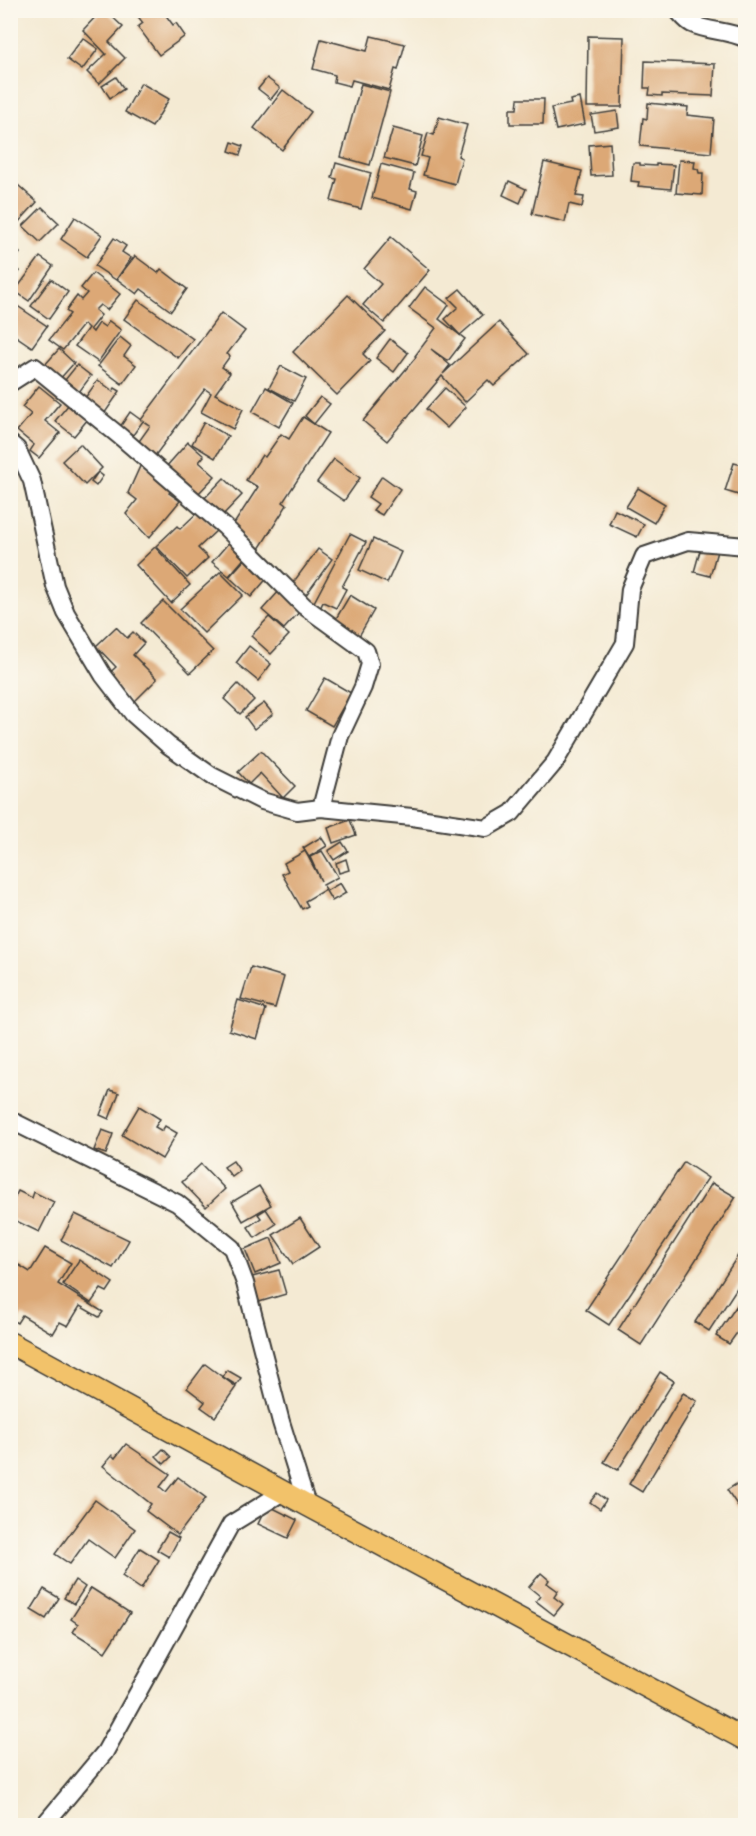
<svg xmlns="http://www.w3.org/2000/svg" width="756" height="1836" font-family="'Patrick Hand',sans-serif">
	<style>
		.building { fill: #dca876 }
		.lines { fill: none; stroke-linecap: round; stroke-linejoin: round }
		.minor-casing { stroke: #3c3b37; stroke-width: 20 }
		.major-casing { stroke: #3c3b37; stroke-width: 24 }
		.minor { stroke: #fff; stroke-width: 16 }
		.major { stroke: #f2c26a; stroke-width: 21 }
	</style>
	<rect width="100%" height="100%" fill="#fbf7ec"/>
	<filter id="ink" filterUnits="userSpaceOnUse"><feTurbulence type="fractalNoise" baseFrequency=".0167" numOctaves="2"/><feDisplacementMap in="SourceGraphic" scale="12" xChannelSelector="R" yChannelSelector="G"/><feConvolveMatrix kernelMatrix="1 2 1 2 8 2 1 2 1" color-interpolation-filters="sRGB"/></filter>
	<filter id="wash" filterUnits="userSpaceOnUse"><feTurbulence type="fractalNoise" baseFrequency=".008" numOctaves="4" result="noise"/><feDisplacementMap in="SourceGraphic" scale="24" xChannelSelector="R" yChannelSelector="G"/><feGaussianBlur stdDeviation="1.35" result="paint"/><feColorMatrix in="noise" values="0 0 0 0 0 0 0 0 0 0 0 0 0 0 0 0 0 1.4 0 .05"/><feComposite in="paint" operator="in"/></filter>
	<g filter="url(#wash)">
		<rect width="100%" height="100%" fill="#f4ead3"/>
		<g id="blocks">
			<g class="building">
				<polygon points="102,10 105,10 123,27 109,42 125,58 99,84 87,72 106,54 83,30"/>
				<polygon points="143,10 146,10 149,14 154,10 162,10 173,25 176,23 185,36 159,55 138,27 143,23 137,15"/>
				<polygon points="371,36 405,44 398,70 395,69 389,90 352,80 350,86 334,82 335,75 313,69 321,39 367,51"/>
				<polygon points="588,36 624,37 622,107 587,107"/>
				<polygon points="83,38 98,49 82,70 67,59"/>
				<polygon points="645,61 715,64 713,96 662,94 662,96 649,95 650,88 644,88"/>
				<polygon points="116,77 124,89 110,98 102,86"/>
				<polygon points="267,78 280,88 271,99 258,89"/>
				<polygon points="141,83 169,99 152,127 125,112"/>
				<polygon points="361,84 390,92 370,165 341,157"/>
				<polygon points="283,90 311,112 282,150 254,128"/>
				<polygon points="580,98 585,124 556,130 551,108 571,104 570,100"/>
				<polygon points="518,99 544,99 543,124 510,124 510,109 517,109"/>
				<polygon points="648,103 688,107 687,115 714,118 711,153 640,146 643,118 647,119"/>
				<polygon points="617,111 619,127 594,131 591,115"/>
				<polygon points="439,117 467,125 458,156 462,158 455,184 423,175 428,158 421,156 428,133 434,135"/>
				<polygon points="393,128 423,136 415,166 384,158"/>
				<polygon points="232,142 243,146 240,155 229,151"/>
				<polygon points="610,143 612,175 591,176 589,145"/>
				<polygon points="679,160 695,161 694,168 698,169 699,173 703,173 702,195 676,193"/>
				<polygon points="544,162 582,171 576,196 584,197 582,207 569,204 565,222 532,214"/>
				<polygon points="336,163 371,173 361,209 331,201 337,179 332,178"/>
				<polygon points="633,163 640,163 640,165 656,166 656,164 674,165 671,189 638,186 639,182 631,181"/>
				<polygon points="381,164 414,173 410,189 417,191 412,209 372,198"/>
				<polygon points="10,178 37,202 16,225 10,219"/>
				<polygon points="509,181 526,189 520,203 503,195"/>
				<polygon points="42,207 59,223 40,242 23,226"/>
				<polygon points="75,217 102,235 87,257 61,239"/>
				<polygon points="391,237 430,270 384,323 363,305 381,284 364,269"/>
				<polygon points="114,238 126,246 122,252 131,258 116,280 95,266"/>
				<polygon points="10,244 20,253 11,264 20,271 13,279 10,277"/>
				<polygon points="135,256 158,273 161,269 187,289 171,311 141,289 137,294 117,279"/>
				<polygon points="40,257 53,266 29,301 15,291"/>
				<polygon points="93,273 120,294 107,310 100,305 95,310 101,315 90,329 93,332 99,323 105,327 109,321 121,330 98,362 75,346 88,328 84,324 63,350 49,340 70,314 66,311 77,296 81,300 87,293 81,288"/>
				<polygon points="51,279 68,292 49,319 31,306"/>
				<polygon points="425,287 449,305 439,319 465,339 448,361 431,349 450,365 443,374 499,322 529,354 494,386 488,380 465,402 442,376 387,441 363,421 416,357 415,356 436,328 409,308"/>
				<polygon points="460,289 483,315 460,335 445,319 458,307 449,298"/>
				<polygon points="348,295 385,331 363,354 370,361 337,395 293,352"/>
				<polygon points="138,300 193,339 178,358 124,319"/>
				<polygon points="10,301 47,326 32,347 10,332"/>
				<polygon points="221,313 245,331 227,354 230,356 222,367 230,373 215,394 243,409 233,429 201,412 211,393 205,389 154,457 137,444 150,426 143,421 133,435 120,427 130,412 141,420"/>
				<polygon points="120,337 131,346 124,356 136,365 122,384 98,366"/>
				<polygon points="390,339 408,353 394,372 376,358"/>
				<polygon points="59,349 74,363 58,381 43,367"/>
				<polygon points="77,365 91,376 76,396 61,385"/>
				<polygon points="281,366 306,379 294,401 269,388"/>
				<polygon points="98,380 113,391 115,388 120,391 102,417 82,402"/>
				<polygon points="39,386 60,403 45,421 60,433 39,458 30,451 34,445 17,431 31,414 22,407"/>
				<polygon points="266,387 293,403 279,427 252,412"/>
				<polygon points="445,388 466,407 447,428 426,409"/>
				<polygon points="320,397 330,404 314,424 305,416"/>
				<polygon points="69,404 88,419 74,436 55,421"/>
				<polygon points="303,417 328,433 283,502 287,505 259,549 230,530 258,487 246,480 262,455 265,457 281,434 289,439"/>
				<polygon points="204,422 228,436 215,458 192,444"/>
				<polygon points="188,442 204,456 199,462 215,476 197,495 166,467"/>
				<polygon points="80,444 102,468 98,472 103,476 96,486 91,482 98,472 85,485 62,461"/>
				<polygon points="334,459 360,478 344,501 317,482"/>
				<polygon points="142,462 174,487 169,493 180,501 149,538 126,514 137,500 128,493"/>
				<polygon points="734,463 746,466 746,487 742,496 725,491"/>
				<polygon points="382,476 400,489 382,515 373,510 378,504 368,497"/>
				<polygon points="224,478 242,495 219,519 201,502"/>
				<polygon points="638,488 665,504 654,523 626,507"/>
				<polygon points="615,510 644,524 637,537 609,524"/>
				<polygon points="199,511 217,530 198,548 208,558 187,578 156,546 177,526 180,529"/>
				<polygon points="350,534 366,542 342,587 346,589 336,608 323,602 319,611 312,606"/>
				<polygon points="373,539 401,552 387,583 359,570"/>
				<polygon points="231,540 248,554 229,576 212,562"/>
				<polygon points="155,547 190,585 171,603 136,565"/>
				<polygon points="701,547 717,551 710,576 694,572"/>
				<polygon points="318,549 332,559 306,595 292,584"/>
				<polygon points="247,557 269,576 251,597 229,577"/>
				<polygon points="220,572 243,595 204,633 180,609"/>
				<polygon points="281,589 302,609 284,629 262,610"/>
				<polygon points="350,595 374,610 359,636 334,622"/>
				<polygon points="163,601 213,651 190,673 141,623"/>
				<polygon points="269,617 289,635 271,654 251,636"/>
				<polygon points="116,627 127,638 133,632 144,643 133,655 157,679 132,704 105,677 116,667 96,646"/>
				<polygon points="249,646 271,664 258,681 236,663"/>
				<polygon points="325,678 351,693 332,726 306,711"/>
				<polygon points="238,684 254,700 240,714 224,699"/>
				<polygon points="264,703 273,714 254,729 245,717"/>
				<polygon points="261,751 295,786 283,798 260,773 249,784 238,772"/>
				<polygon points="350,820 356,835 333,843 328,828"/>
				<polygon points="321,837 327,846 309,857 303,848"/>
				<polygon points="342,842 348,851 334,860 328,851"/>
				<polygon points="305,851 321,881 310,857 322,851 338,877 323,885 326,889 305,901 308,906 302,909 282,874 288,871 284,863"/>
				<polygon points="346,859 349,870 339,873 336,863"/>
				<polygon points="340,883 346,893 332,901 326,891"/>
				<polygon points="251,967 284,977 275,1008 241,999"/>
				<polygon points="238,1000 266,1009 257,1039 229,1030"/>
				<polygon points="110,1090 119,1093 109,1119 100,1115"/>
				<polygon points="139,1106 160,1119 155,1127 162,1131 165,1126 177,1133 162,1159 122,1135"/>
				<polygon points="102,1130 113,1134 106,1154 94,1150"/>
				<polygon points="233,1161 240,1171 232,1177 224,1167"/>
				<polygon points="684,1162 708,1178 609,1325 586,1310"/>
				<polygon points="201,1164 225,1189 206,1207 182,1182"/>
				<polygon points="712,1183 736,1197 641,1345 618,1330"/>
				<polygon points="259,1186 271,1205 243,1221 232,1202"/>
				<polygon points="18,1191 32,1198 34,1192 54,1202 39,1232 10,1218 10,1207"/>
				<polygon points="266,1209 276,1224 255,1238 248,1227 261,1218 258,1214"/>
				<polygon points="75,1214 129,1240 113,1268 61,1240"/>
				<polygon points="300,1218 319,1247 293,1264 273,1235"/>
				<polygon points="271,1238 281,1263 255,1274 245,1249"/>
				<polygon points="746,1243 746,1274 709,1331 695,1322"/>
				<polygon points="45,1248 71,1263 58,1284 103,1312 99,1317 80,1306 68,1326 60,1322 53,1334 22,1315 17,1323 10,1319 10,1280 19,1265 30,1272"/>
				<polygon points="79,1260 113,1283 107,1292 101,1289 91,1303 63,1284"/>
				<polygon points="279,1270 286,1294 259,1302 252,1277"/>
				<polygon points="746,1292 746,1320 729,1344 716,1336"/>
				<polygon points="205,1364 236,1387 215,1417 201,1407 205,1402 187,1388"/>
				<polygon points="227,1370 241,1378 236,1385 223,1377"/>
				<polygon points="660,1372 674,1381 618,1470 604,1462"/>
				<polygon points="683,1393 697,1401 642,1492 629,1484"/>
				<polygon points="126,1444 170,1474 160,1487 166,1492 178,1477 206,1498 178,1535 146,1511 151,1504 103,1466 112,1455 115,1458"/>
				<polygon points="163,1449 171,1457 164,1464 156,1456"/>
				<polygon points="741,1481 746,1488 746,1518 727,1490"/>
				<polygon points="597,1493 606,1500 600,1509 590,1502"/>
				<polygon points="95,1500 135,1529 115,1558 88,1539 70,1564 55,1554"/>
				<polygon points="267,1505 297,1520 288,1538 258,1524"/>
				<polygon points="168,1532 179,1538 169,1557 157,1550"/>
				<polygon points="140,1548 159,1560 141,1589 122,1576"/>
				<polygon points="541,1573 549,1580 547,1583 558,1591 554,1597 563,1604 554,1615 536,1601 540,1596 529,1587"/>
				<polygon points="75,1580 85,1587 74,1604 64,1598"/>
				<polygon points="91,1588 130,1613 105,1652 73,1632 78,1624 71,1619"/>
				<polygon points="44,1589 59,1598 46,1619 31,1610"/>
			</g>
		</g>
	</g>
	<g filter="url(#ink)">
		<use href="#blocks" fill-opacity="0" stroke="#3c3b37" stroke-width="1.5"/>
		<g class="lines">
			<g class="minor-casing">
				<g id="minor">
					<path d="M677,10c5,5 9,11 15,14 17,8 37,6 54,15"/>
					<polyline points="10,383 35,367 122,438 225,527 304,606 366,651 370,664 363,687 340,736 321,808"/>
					<polyline points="10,443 17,449 32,481 55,586 66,613 103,675 133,714 168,745 212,776 262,801 297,811 321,808 412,817 486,828 512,813 555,762 625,643 630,589 644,556 688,541 746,546"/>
					<polyline points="10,1120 177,1203 232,1248 245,1283 281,1422 307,1505"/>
					<polyline points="43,1826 105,1752 231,1524 283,1492"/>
				</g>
			</g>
			<g class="major-casing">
				<polyline id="major" points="10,1343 307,1505 746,1740"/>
			</g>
			<use href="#minor" class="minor"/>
			<use href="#major" class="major"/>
		</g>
	</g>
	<rect width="756" height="1836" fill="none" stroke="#fbf7ec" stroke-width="36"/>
</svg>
